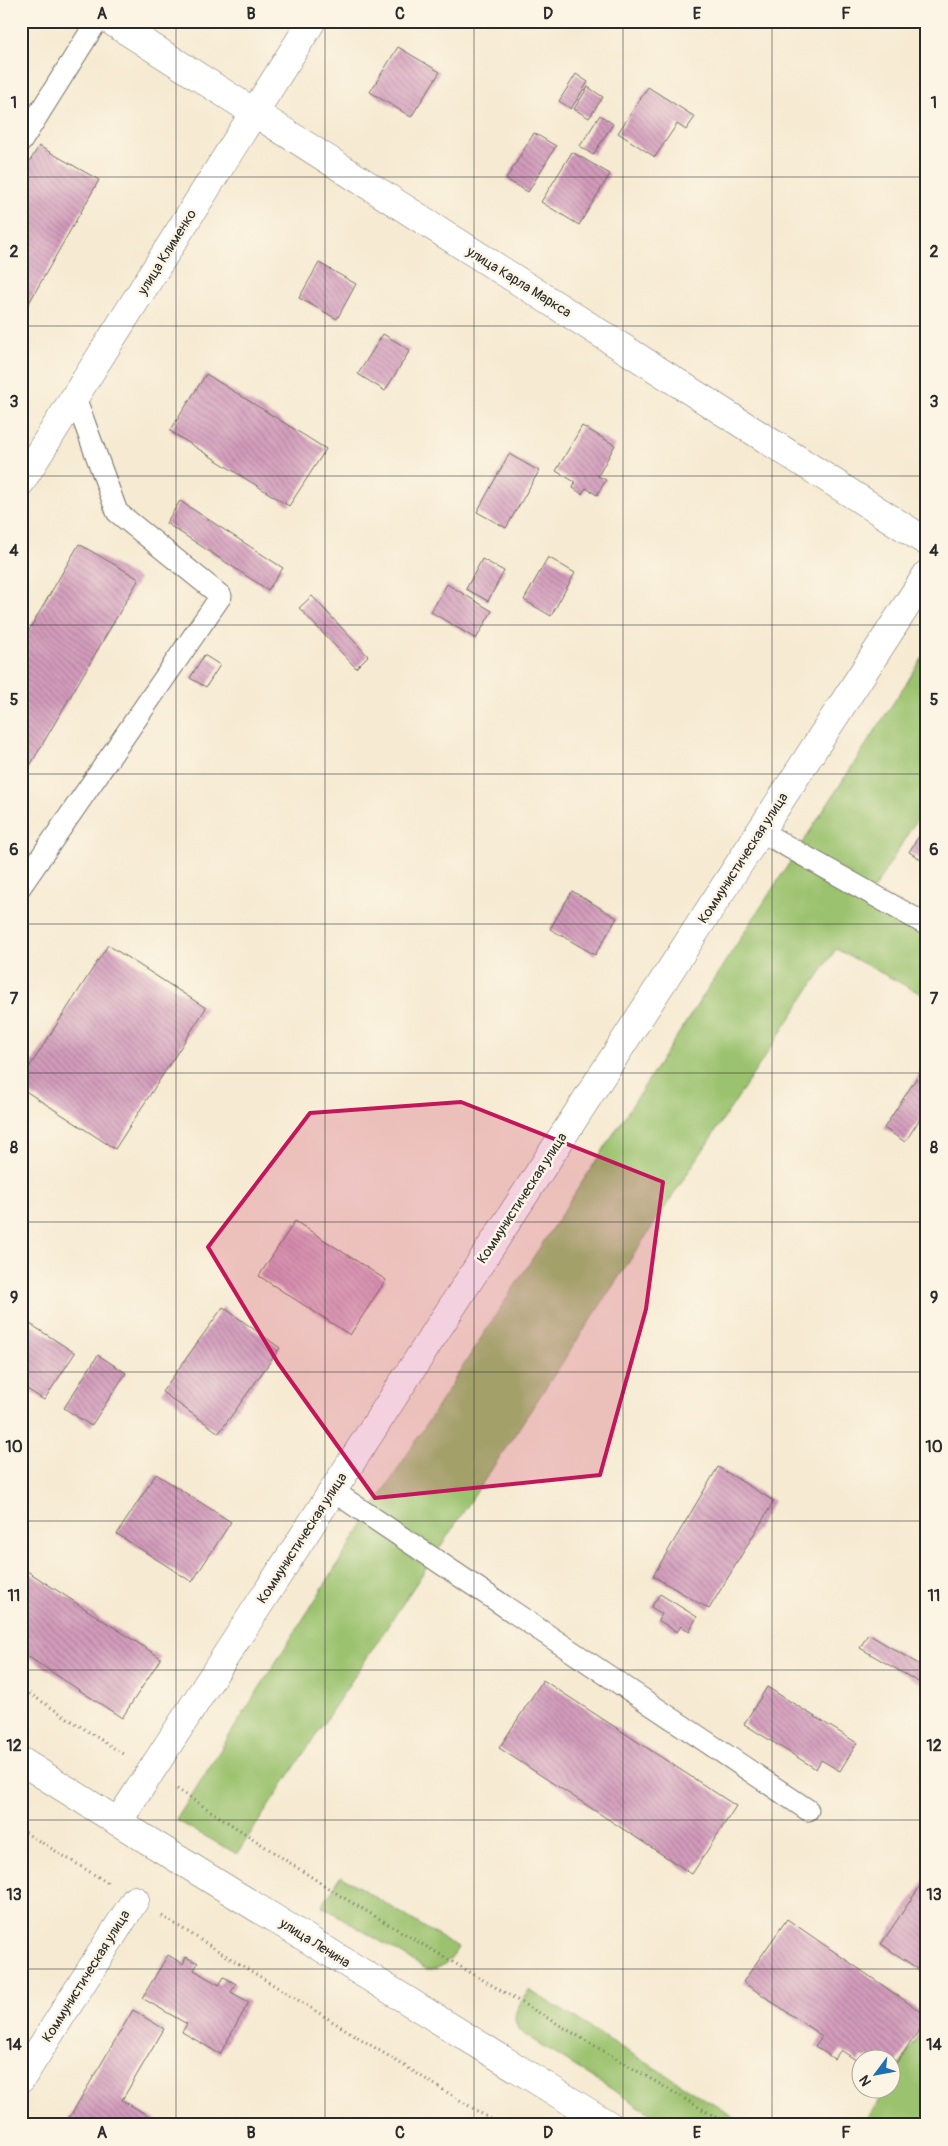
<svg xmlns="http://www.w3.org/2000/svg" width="948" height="2146" font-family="Pangolin,sans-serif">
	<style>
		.grass { fill: #9bc26e; stroke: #63764c }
		.building { fill: url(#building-back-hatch) }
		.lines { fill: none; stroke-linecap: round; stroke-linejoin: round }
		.lane-casing { stroke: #726e65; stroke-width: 23 }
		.street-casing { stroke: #726e65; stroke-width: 29 }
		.path { stroke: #726e65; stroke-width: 3; stroke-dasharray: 1 4; stroke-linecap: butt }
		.lane { stroke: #fff; stroke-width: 21 }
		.street { stroke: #fff; stroke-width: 28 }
		.marked { fill: #c2185b; fill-opacity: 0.2; stroke: #c2185b; stroke-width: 4; stroke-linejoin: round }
		.grid { fill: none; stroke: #2b2b2b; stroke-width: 1; stroke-opacity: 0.55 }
		.labels { text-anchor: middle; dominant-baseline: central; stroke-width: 5; stroke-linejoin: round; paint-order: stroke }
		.street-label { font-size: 14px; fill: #2b2b2b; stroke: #fcf5e5 }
		.neatline { fill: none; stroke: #2b2b2b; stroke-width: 2 }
		.grid-label { font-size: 16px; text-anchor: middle; font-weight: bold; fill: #2b2b2b }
	</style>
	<defs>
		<pattern id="building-back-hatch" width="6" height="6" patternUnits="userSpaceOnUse" patternTransform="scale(1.25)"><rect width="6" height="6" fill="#d39bbc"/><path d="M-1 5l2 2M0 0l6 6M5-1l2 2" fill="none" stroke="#ab7f99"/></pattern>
	</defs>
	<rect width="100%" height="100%" fill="#fcf5e5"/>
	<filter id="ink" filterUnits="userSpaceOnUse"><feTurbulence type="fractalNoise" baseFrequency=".02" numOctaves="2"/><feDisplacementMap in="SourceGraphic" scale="10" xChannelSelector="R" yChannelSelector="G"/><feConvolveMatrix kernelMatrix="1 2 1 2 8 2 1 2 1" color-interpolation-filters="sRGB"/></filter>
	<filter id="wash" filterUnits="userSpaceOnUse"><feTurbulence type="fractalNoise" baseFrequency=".0096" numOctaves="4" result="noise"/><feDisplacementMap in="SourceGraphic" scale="20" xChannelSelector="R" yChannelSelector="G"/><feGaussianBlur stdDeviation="1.12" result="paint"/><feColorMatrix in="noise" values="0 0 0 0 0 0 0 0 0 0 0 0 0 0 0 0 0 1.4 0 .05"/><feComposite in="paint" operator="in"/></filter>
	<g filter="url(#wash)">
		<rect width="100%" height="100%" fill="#f6ead2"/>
		<g class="grass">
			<polygon points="927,651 927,803 867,900 927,935 927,997 836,949 237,1854 176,1820 477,1344"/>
			<path d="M341,1876l117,72c-9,13 -15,22 -32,21l-104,-63z"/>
			<path d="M529,1990l218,135h-78l-144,-90c-19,-16 -7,-28 4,-45z"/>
			<polygon points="927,2021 927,2125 863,2125 886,2089 890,2088 891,2080"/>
		</g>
		<g id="blocks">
			<g class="building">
				<polygon points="398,47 440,72 411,117 370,92"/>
				<polygon points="576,74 588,82 571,109 559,101"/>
				<polygon points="588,87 603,97 589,118 574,109"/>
				<polygon points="648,87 695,117 686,130 677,124 655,157 618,133"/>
				<polygon points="600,115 613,124 593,155 580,146"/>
				<polygon points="534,133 556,146 528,192 506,179"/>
				<polygon points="39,146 99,180 21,317 21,176"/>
				<polygon points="572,152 610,174 579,225 541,202"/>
				<polygon points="319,263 356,284 337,319 299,298"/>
				<polygon points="383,334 410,350 385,391 358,374"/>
				<polygon points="206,374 326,449 289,506 170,431"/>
				<polygon points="582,426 615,445 598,476 606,480 597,495 586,488 582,494 573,488 575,482 556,471"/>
				<polygon points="509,454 539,471 506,528 477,512"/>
				<polygon points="180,501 283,568 268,590 166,523"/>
				<polygon points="79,544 139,579 21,781 21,644"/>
				<polygon points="548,557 575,573 551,616 524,600"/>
				<polygon points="482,559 504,571 488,601 466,589"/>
				<polygon points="447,584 492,611 476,639 431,612"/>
				<polygon points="312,596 368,656 356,668 299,608"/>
				<polygon points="204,655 220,665 206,687 190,678"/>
				<polygon points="927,823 927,863 909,852"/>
				<polygon points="572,891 617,918 595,955 550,929"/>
				<polygon points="108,945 206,1008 115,1149 21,1088 21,1080"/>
				<polygon points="927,1062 927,1108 905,1142 884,1128"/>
				<polygon points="295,1221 386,1280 350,1335 259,1276"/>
				<polygon points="223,1307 280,1348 219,1433 162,1392"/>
				<polygon points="21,1318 75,1353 44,1400 21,1385"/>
				<polygon points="98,1355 126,1373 91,1426 64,1408"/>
				<polygon points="718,1467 774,1501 709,1609 653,1576"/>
				<polygon points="156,1474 231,1522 192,1582 117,1534"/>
				<polygon points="21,1567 161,1658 122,1718 21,1652"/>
				<polygon points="660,1594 697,1617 689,1631 681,1626 677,1632 658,1620 662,1614 651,1607"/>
				<polygon points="868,1634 927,1669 927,1687 860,1648"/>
				<polygon points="543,1680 736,1806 692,1874 499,1748"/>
				<polygon points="767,1687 857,1743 840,1771 821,1760 816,1769 744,1724"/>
				<polygon points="927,1876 927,1975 881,1944"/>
				<polygon points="787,1919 927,2016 927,2019 890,2072 890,2058 860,2058 860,2063 841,2050 834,2059 815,2046 822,2036 743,1982"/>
				<polygon points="168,1955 183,1964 186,1957 198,1963 194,1970 219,1985 224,1977 236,1984 231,1992 249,2002 220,2054 182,2032 187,2024 142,1998"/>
				<polygon points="133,2010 164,2029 122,2100 164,2125 65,2125"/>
			</g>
		</g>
	</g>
	<g filter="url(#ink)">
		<use href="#blocks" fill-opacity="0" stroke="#726e65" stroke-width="1"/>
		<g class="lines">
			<g class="lane-casing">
				<g id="lane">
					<polyline points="21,142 97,21"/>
					<polyline points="760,831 927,925"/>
					<polyline points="21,886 221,596 117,512 75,397"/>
					<polyline points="333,1491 808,1810"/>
				</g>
			</g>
			<g class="street-casing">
				<g id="street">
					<polyline points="111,21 927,542"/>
					<polyline points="21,482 312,21"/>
					<polyline points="21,1761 118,1822 609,2125"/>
					<polyline points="118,1822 927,574"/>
					<polyline points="21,2079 135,1900"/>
				</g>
			</g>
			<g class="path">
				<polyline points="21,1688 123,1754"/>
				<polyline points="177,1789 339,1895 729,2125"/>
				<polyline points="21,1830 108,1883"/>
				<polyline points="162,1916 500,2125"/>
			</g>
			<use href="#lane" class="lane"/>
			<use href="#street" class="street"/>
		</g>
	</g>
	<path class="marked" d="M461,1102l202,80 -17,127 -46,166 -225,23 -97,-135 -70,-116 102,-134z"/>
	<path class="grid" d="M176,21v2104M325,21v2104M474,21v2104M623,21v2104M772,21v2104M21,177h906M21,326h906M21,476h906M21,625h906M21,774h906M21,924h906M21,1073h906M21,1222h906M21,1372h906M21,1521h906M21,1670h906M21,1820h906M21,1969h906"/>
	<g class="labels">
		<g class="street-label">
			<text transform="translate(167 252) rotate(-58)">улица Клименко</text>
			<text transform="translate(519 282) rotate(32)">улица Карла Маркса</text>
			<text transform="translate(743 858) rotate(-57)">Коммунистическая улица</text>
			<text transform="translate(522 1198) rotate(-57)">Коммунистическая улица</text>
			<text transform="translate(302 1538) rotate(-57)">Коммунистическая улица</text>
			<text transform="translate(315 1943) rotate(32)">улица Ленина</text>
			<text transform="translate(86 1976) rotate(-58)">Коммунистическая улица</text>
		</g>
	</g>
	<rect width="948" height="2146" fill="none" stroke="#fcf5e5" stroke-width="55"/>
	<g transform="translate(876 2074) rotate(238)"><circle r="24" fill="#fcf5e5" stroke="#a8a49b"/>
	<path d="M0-4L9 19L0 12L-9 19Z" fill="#1f6fb2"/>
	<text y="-8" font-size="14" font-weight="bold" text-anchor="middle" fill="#2b2b2b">N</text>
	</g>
	<rect x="28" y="28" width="892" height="2090" class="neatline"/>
	<g class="grid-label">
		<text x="102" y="19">A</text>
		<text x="251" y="19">B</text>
		<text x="400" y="19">C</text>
		<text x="548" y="19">D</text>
		<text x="697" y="19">E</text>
		<text x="846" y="19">F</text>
		<text x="14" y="108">1</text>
		<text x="934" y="108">1</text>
		<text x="14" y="257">2</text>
		<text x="934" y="257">2</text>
		<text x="14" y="407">3</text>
		<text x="934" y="407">3</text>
		<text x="14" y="556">4</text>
		<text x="934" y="556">4</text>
		<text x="14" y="705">5</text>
		<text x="934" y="705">5</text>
		<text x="14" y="855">6</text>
		<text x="934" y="855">6</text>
		<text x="14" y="1004">7</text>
		<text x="934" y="1004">7</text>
		<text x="14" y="1153">8</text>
		<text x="934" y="1153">8</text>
		<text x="14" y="1303">9</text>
		<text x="934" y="1303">9</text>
		<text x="14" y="1452">10</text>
		<text x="934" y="1452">10</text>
		<text x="14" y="1601">11</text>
		<text x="934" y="1601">11</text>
		<text x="14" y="1751">12</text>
		<text x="934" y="1751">12</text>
		<text x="14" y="1900">13</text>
		<text x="934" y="1900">13</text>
		<text x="14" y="2050">14</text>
		<text x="934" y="2050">14</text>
		<text x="102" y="2138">A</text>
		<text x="251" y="2138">B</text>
		<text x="400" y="2138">C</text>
		<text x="548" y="2138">D</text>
		<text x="697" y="2138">E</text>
		<text x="846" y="2138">F</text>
	</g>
</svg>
